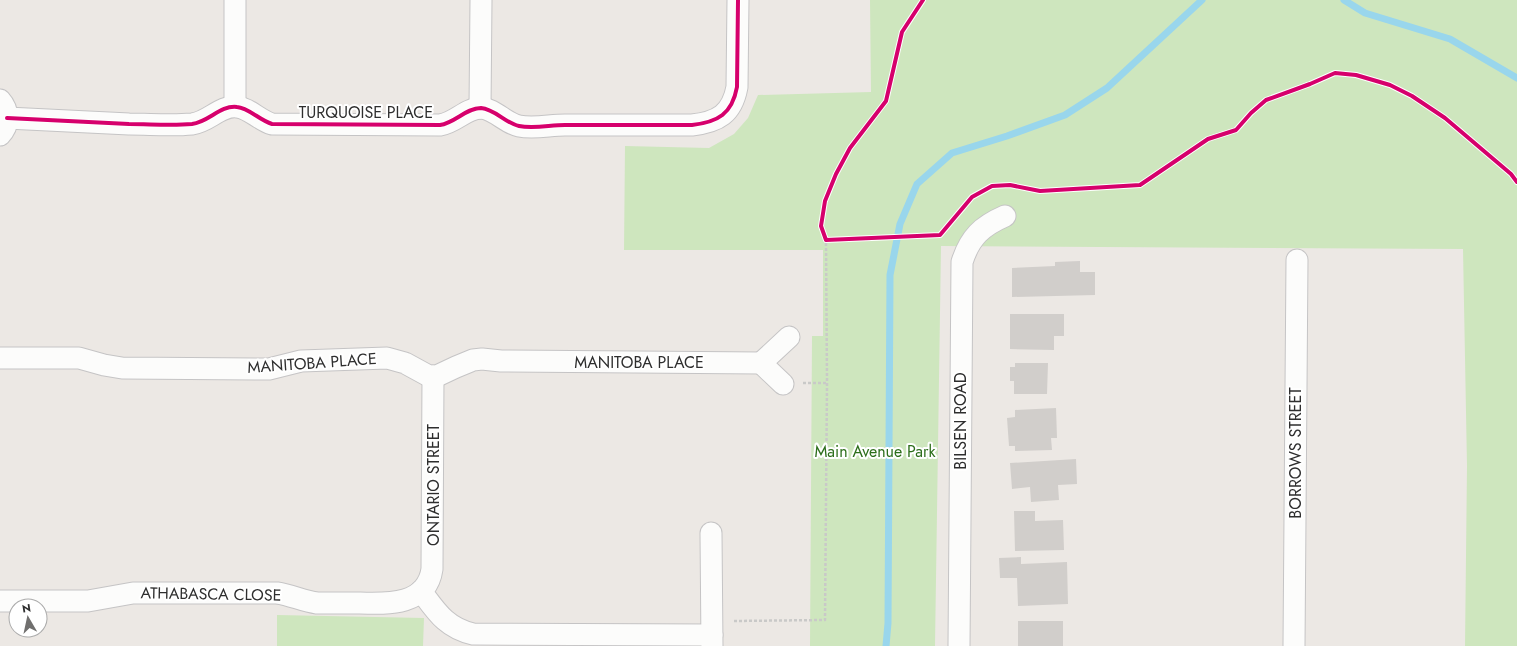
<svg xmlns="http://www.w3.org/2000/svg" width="1517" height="646" font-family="Jost,sans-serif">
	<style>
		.green { fill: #cee6be }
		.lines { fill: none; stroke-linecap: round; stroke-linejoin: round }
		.stream { stroke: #99d6ec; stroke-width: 7 }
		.building { fill: #d1cecb }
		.street-casing { stroke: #c5c4c5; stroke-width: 23 }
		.path { stroke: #c9c9c8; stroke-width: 2.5; stroke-dasharray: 3 2; stroke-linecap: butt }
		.street { stroke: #fcfcfb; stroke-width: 21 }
		.cycleway-casing { stroke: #fff; stroke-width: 6 }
		.cycleway { stroke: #d6006c; stroke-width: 4 }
		.labels { text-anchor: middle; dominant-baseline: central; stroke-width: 4; stroke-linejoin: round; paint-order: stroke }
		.street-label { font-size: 16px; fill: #2e2e2e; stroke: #fff }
		.park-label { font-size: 16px; fill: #2c6e1b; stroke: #fff }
	</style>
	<rect width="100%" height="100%" fill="#ece8e4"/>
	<g class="green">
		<polygon points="870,0 1517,0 1517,646 1465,646 1467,466 1463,249 941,246 935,646 810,646 812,336 823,336 823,250 624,250 625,146 709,148 734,134 748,118 758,95 871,92"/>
		<polygon points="277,615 424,618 423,646 277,646"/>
	</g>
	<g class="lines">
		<g class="stream">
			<polyline points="1344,0 1365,13 1450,39 1517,78"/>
			<polyline points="886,646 888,623 890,275 900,224 917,184 952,153 1007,136 1065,115 1107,88 1202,0"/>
		</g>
	</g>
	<g class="building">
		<polygon points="1080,261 1080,272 1095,272 1095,295 1012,297 1012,268 1055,266 1055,262"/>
		<polygon points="1010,314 1064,314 1064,336 1054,336 1054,350 1010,349"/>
		<polygon points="1015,363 1048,363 1047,394 1014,394 1014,381 1010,381 1010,367 1015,367"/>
		<polygon points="1056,408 1057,438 1051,438 1052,450 1015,451 1015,446 1009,446 1007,418 1015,417 1015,410"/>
		<polygon points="1076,459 1077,484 1058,485 1059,500 1031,502 1030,487 1012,489 1010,463"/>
		<polygon points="1014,511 1035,511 1035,521 1063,520 1064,550 1015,551"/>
		<polygon points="1021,557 1021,564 1067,562 1068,604 1018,606 1017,578 1000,578 999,558"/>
		<rect x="1018" y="621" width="45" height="25"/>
	</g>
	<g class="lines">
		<g class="street-casing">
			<g id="street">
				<path d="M0,100c9,10 10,25 0,35"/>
				<polyline points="235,106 235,0"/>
				<polyline points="480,108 481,0"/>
				<path d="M7,118c41,2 81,4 122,6 21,0 42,2 63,0 17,-2 28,-19 45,-17 12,1 22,13 35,17l168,1c15,-2 26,-17 41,-17 14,1 24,15 38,18 15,3 31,-1 46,-1 42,0 85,0 127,0 26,-3 40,-11 45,-38l1,-87"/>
				<polyline points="0,358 79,358 104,365 122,368 269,369 301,361 387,358 405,363 427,375 433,376 439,375 456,367 473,360 482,359 501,361 761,363"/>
				<polyline points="783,384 761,363 789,337"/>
				<polyline points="711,533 712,646"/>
				<path d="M421,591c15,20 25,37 52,43l239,1"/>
				<path d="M0,601h88l45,-8h144c14,2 26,8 40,10 15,0 29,0 43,0 29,1 67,2 72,-34l1,-193"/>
				<path d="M959,646l3,-384c8,-25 20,-36 43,-46"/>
				<polyline points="1294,646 1297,260"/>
			</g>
		</g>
		<g class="path">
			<polyline points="803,383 827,383"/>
			<polyline points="734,621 825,620 827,383 826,240"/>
		</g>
		<use href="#street" class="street"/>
		<g class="cycleway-casing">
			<g id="cycleway">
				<polyline points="923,0 902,32 886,101 850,148 836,174 825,201 821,226 826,240 940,235 972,197 992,186 1010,185 1040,191 1140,185 1208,139 1236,130 1251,113 1266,100 1310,84 1335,73 1356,75 1390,85 1412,96 1445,118 1511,174 1517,182"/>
				<path d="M7,118c41,2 81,4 122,6 21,0 42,2 63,0 17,-2 28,-19 45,-17 12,1 22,13 35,17l168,1c15,-2 26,-17 41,-17 14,1 24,15 38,18 15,3 31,-1 46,-1 42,0 85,0 127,0 26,-3 40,-11 45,-38l1,-87"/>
			</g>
		</g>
		<use href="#cycleway" class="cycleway"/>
	</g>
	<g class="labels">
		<g class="street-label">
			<text x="366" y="112">TURQUOISE PLACE</text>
			<text x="639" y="362">MANITOBA PLACE</text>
			<text transform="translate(312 363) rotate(-4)">MANITOBA PLACE</text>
			<text transform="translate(960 421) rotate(-90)">BILSEN ROAD</text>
			<text transform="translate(1295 453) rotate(-90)">BORROWS STREET</text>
			<text transform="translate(433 485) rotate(-90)">ONTARIO STREET</text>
			<text transform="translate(211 594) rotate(1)">ATHABASCA CLOSE</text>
		</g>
		<g class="park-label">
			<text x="875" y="451">Main Avenue Park</text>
		</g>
	</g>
	<g transform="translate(28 618) rotate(351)"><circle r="19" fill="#ffffff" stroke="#ababab"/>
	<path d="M0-3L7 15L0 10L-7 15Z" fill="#706f6e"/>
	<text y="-6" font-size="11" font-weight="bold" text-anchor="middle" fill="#2e2e2e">N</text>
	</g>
</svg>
